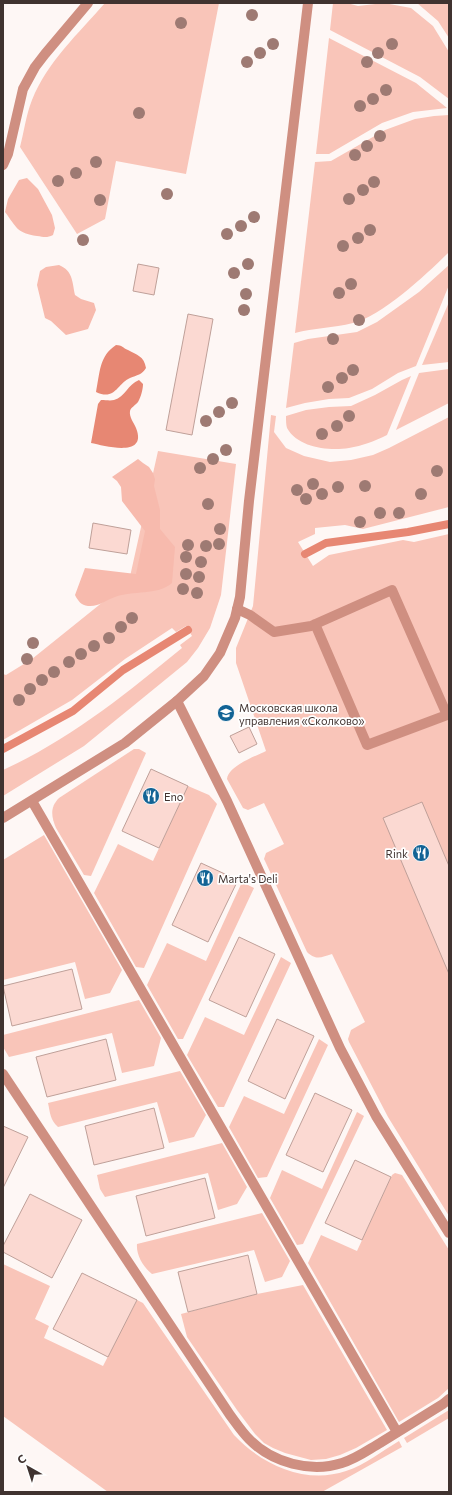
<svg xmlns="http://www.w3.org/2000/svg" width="452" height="1495" font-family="Commissioner,sans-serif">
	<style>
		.green { fill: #f9c5b9 }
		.forest { fill: #f7baad }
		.water { fill: #e78773 }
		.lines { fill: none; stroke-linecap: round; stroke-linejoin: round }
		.stream { stroke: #e78773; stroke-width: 8 }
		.building { fill: #fbd9d2; stroke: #bfa099 }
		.service { stroke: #cf8f81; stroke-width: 10 }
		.minor { stroke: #cf8f81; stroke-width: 10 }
		.tree { fill: #9e7a73 }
		.labels { text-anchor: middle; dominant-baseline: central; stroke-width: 3.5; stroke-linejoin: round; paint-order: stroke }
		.poi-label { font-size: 11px; fill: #403330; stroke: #fff; text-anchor: start }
	</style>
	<rect width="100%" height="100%" fill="#fef7f5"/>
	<g class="green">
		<path d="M105,3h114l-33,171 -70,-13 -11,58 -28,15 -57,-87c4,-15 6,-32 12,-47 15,-38 47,-67 73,-97z"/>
		<polygon points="333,3 347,3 358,6 384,3 411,8 433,26 449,52 449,99 420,77 330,30"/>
		<polygon points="417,3 449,3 449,38 438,21"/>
		<polygon points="329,38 416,83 447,108 413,112 382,123 329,154 316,154"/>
		<path d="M449,115v137c-21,21 -68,65 -96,71 -20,5 -39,5 -58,10l20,-171 16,-1 54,-31 30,-11 19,-3z"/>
		<polygon points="449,265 449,285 416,366 398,373 372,389 349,398 329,399 305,403 286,408 294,343 308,339 357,332 377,322 419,292"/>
		<polygon points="449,302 449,362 422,365"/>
		<polygon points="449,369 449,403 396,430 419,373"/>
		<path d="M411,376l-24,59c-12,6 -25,11 -38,13 -20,3 -51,0 -62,-20 -1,-3 -1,-8 -1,-12l20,-6 23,-3 22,-1 24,-11 27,-15z"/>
		<path d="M271,415l5,1 -2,16 12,16 18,8 26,6 21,-2 22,-5 16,-7 60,-31v90l-86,22 -18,-4 -30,3v6l-17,8 15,24 16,-11 74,-15 11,2 35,-8v682l-61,-99 -39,-75 -1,-3 3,-9 14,-8 -33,-68c-10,3 -16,7 -25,-2l-42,-91 -1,-2 2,-6 18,-9 -20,-41 -16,7 -5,-2 -16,-29c1,-13 29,-23 39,-28l-30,-88v-15l17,-42z"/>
		<path d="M158,451l78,13 -15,131 -11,33 -12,20 -11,14 -103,84 -81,50v-26c66,-30 123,-76 179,-122l-2,-3 12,-9 -6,-10 -10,6 -4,-4 -47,31 -53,41 -69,40v-66l3,1 26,-16 97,-78z"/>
		<path d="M134,749h5l7,4 -55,123 -7,-1 -28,-47c-5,-12 -6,-21 3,-30z"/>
		<polygon points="188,786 209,795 217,804 144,968 136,967 94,893 118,844 153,861"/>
		<polygon points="44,835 122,970 110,993 85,999 75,962 3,980 3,860"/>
		<polygon points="242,882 254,888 183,1039 178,1039 147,985 167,943 206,961"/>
		<polygon points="281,957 291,963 224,1107 218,1107 187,1055 205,1017 244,1035"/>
		<polygon points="139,1000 161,1038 154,1066 122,1073 112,1033 9,1057 3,1047 3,1035"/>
		<polygon points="319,1039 328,1045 267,1177 258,1178 229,1127 244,1096 284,1114"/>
		<path d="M180,1071l26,44 -12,22 -25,6 -12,-41 -99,25c-8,-7 -8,-15 -10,-24z"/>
		<polygon points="357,1112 364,1116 303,1244 297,1245 270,1198 282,1170 322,1189"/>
		<polygon points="222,1143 247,1187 237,1204 218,1210 208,1173 105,1197 100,1189 97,1175"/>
		<polygon points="395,1173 402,1175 449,1250 449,1388 438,1398 399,1422 308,1263 321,1235 357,1251 392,1175"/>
		<path d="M262,1213l28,48 -8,16 -17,5 -11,-32 -102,24c-9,-7 -16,-19 -15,-30z"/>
		<path d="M3,1264l47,22 -15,33 14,7 -5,12 59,28 34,-66 6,3 91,132c27,29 71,50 112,36 19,-6 36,-20 53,-30l3,6 -80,45h-214l-105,-76z"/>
		<polygon points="303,1285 387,1430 356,1448 340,1455 326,1459 311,1460 285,1453 273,1448 264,1443 255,1434 237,1410 187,1337 181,1314 257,1294"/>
		<polygon points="449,1410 449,1418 407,1443 404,1438"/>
	</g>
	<g class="forest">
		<path d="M27,178l11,11 14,26 3,13 -2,7c-6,3 -9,2 -16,1 -20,-3 -20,-8 -32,-24l3,-13 11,-19z"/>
		<path d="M59,265c14,6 13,16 16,30l6,4 13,4 2,7 -8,19 -22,6 -15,-14 -6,-3 -8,-33 3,-14 6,-4z"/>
		<path d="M138,459l5,4 6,4 4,6 2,6 -1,7 6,24v19l15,18 -3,36c-15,13 -39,7 -57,14 -9,3 -16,10 -27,9 -7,-1 -10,-5 -13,-11l10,-27 51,6 9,-43 -23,-30 -1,-14 -4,-6 -5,-4z"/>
	</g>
	<g class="water">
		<path d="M116,345c6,0 7,3 12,5 9,5 16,6 18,18 -4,7 -9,7 -16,10 -13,6 -15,23 -34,14 4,-19 3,-36 20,-47z"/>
		<path d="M139,380l4,4c0,5 -2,13 -5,18 -2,3 -7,5 -8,9 -1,6 4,12 6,17 12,30 -31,18 -45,15l7,-39 3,-4c5,0 9,1 13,0 11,-3 14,-16 25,-20z"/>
	</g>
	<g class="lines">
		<g class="stream">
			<polyline points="305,554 326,543 408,532 449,524"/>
			<polyline points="3,749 73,711 123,670 188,630"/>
		</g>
	</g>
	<g class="building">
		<polygon points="138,264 159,268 154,295 133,291"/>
		<polygon points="188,314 213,319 192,435 166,430"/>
		<polygon points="93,523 131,530 127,554 89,548"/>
		<polygon points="249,727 257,744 239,753 230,736"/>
		<polygon points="151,769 188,786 159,848 122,831"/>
		<polygon points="422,802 449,866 449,974 383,818"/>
		<polygon points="201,863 238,880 208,942 172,925"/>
		<polygon points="239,937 275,954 246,1017 209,1000"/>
		<polygon points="72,969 82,1009 12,1026 3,986"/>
		<polygon points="277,1019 314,1036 285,1099 248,1081"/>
		<polygon points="106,1039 116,1080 47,1097 36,1057"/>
		<polygon points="315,1093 352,1110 323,1172 286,1155"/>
		<polygon points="154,1108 164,1148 94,1165 85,1126"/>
		<polygon points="3,1126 28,1137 3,1188"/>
		<polygon points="355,1160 391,1177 362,1240 325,1223"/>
		<polygon points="205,1178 215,1218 146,1236 136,1196"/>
		<polygon points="30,1194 82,1220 52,1278 3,1252 3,1246"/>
		<polygon points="248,1255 257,1294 188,1312 178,1272"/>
		<polygon points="82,1273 137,1300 108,1357 53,1329"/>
	</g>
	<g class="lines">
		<g class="service">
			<polyline points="237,609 250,615 274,632 311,626 392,590 447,715 367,745 315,624"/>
			<polyline points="177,701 227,801 340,1048 376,1116 449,1233"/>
			<polyline points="32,801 397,1432"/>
			<path d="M3,1074l227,341c6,8 12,17 19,24 23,24 62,34 93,24 14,-4 26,-13 38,-20 21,-13 42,-26 63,-39l6,-5"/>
		</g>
		<g class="minor">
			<polyline points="3,165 8,154 23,89 35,67 45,54 88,3"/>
			<polyline points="3,818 125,743 177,701 204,676 220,653 235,618 240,597 249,501 308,3"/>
		</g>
	</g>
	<g class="tree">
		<circle cx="252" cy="15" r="6"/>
		<circle cx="181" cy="23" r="6"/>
		<circle cx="273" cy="44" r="6"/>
		<circle cx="392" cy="44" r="6"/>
		<circle cx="260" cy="53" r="6"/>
		<circle cx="378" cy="53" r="6"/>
		<circle cx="247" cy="62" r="6"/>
		<circle cx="367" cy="62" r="6"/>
		<circle cx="386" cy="90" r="6"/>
		<circle cx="373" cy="99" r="6"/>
		<circle cx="360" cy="106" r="6"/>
		<circle cx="139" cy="113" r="6"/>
		<circle cx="380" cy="136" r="6"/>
		<circle cx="367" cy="146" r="6"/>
		<circle cx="355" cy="155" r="6"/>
		<circle cx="96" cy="162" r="6"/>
		<circle cx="76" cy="173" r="6"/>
		<circle cx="58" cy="181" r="6"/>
		<circle cx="374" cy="182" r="6"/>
		<circle cx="363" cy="190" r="6"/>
		<circle cx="167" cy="194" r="6"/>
		<circle cx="349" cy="199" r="6"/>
		<circle cx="100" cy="200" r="6"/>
		<circle cx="254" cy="217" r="6"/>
		<circle cx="241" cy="226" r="6"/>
		<circle cx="370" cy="230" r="6"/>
		<circle cx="227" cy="234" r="6"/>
		<circle cx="358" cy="238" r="6"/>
		<circle cx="83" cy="240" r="6"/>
		<circle cx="343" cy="246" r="6"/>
		<circle cx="248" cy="264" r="6"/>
		<circle cx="234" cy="273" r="6"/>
		<circle cx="351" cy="284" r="6"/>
		<circle cx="339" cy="293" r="6"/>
		<circle cx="246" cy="294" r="6"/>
		<circle cx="244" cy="310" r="6"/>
		<circle cx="359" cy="320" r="6"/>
		<circle cx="333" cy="339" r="6"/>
		<circle cx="353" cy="370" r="6"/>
		<circle cx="342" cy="378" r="6"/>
		<circle cx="328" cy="387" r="6"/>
		<circle cx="232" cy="403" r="6"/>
		<circle cx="219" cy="412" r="6"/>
		<circle cx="349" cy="416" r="6"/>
		<circle cx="206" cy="421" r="6"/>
		<circle cx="337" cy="426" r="6"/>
		<circle cx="322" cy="434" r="6"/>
		<circle cx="226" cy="450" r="6"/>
		<circle cx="213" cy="459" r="6"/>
		<circle cx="200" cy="468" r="6"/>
		<circle cx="437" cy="471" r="6"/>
		<circle cx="313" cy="484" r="6"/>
		<circle cx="365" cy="486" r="6"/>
		<circle cx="338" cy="487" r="6"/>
		<circle cx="297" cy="490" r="6"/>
		<circle cx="322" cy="494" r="6"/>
		<circle cx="421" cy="494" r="6"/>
		<circle cx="306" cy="499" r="6"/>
		<circle cx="208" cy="504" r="6"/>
		<circle cx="380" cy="513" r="6"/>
		<circle cx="399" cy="513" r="6"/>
		<circle cx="360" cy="522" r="6"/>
		<circle cx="220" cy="529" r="6"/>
		<circle cx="219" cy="544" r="6"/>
		<circle cx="188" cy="545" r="6"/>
		<circle cx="206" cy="546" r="6"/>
		<circle cx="186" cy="557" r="6"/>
		<circle cx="201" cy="562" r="6"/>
		<circle cx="186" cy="574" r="6"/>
		<circle cx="199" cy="577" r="6"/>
		<circle cx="183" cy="589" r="6"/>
		<circle cx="197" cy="593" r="6"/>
		<circle cx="132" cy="618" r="6"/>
		<circle cx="121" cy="627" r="6"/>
		<circle cx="109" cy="638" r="6"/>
		<circle cx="33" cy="643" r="6"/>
		<circle cx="94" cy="646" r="6"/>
		<circle cx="81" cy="654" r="6"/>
		<circle cx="27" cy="659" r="6"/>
		<circle cx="69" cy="662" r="6"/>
		<circle cx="54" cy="672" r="6"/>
		<circle cx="42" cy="680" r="6"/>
		<circle cx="30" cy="689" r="6"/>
		<circle cx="19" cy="700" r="6"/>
	</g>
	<defs>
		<g id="university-disc" transform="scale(0.9)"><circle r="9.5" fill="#126395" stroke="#fff"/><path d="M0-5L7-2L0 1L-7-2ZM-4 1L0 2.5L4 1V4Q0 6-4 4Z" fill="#fff"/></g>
		<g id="restaurant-disc" transform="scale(0.9)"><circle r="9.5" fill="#126395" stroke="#fff"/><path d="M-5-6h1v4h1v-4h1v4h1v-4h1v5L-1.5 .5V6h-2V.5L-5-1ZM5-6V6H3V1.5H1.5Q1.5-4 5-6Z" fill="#fff"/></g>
	</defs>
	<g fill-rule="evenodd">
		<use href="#university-disc" x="226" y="713"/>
		<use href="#restaurant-disc" x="151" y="796"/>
		<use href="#restaurant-disc" x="421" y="853"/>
		<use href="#restaurant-disc" x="205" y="878"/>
	</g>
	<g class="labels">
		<g class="poi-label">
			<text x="239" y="707">Московская школа<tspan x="239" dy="13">управления «Сколково»</tspan></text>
			<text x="164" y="796">Eno</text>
			<text x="408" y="853" text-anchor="end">Rink</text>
			<text x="218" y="878">Marta's Deli</text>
		</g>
	</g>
	<rect width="452" height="1495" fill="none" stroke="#403330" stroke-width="8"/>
	<g transform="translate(28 1467) rotate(321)" stroke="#ffffff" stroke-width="3" paint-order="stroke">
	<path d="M0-3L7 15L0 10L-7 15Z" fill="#403330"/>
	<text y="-6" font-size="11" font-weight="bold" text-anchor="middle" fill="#403330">С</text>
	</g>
</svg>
